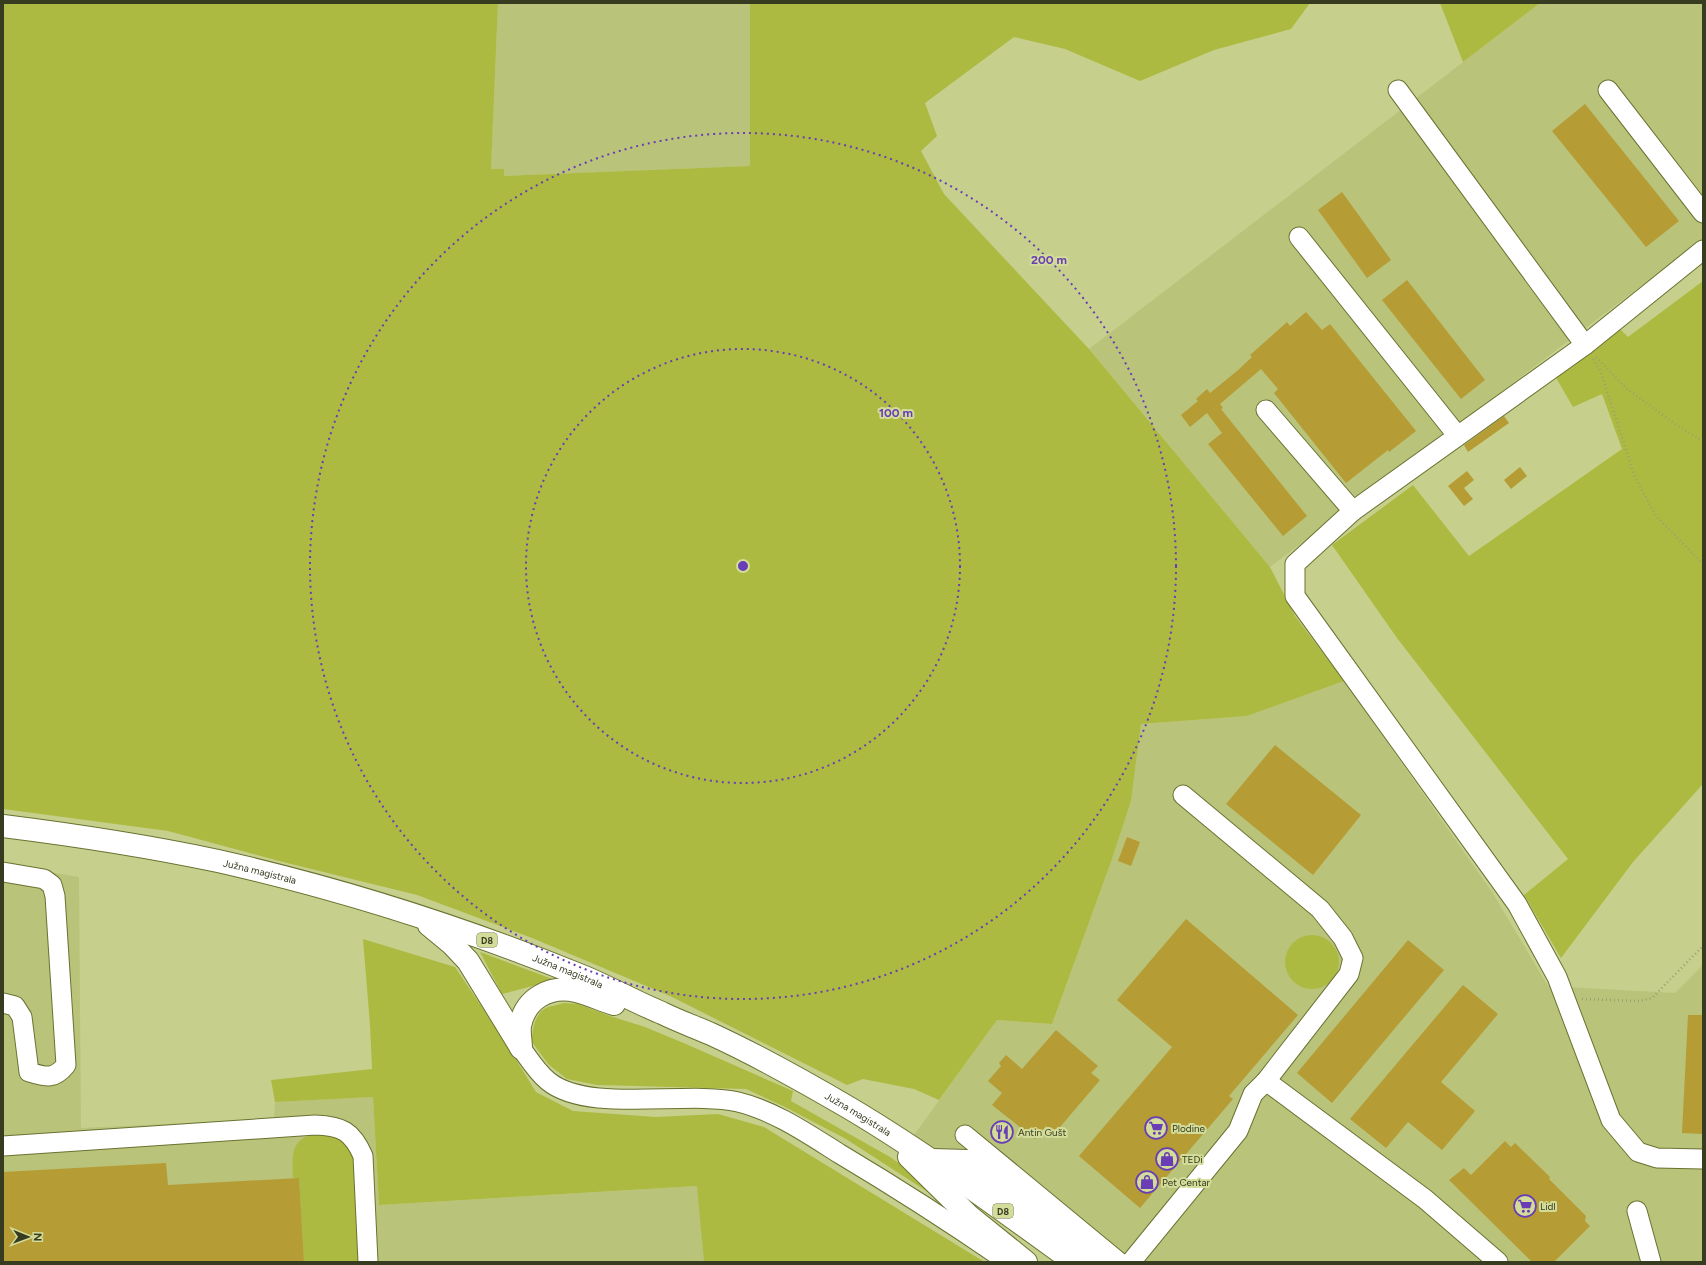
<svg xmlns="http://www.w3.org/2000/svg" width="1706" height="1265" font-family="Figtree,sans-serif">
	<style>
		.built { fill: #bac37a }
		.green { fill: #adba42 }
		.building { fill: #b59c35 }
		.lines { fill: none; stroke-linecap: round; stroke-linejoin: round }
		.minor-casing { stroke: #6a7231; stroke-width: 21 }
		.major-casing { stroke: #6a7231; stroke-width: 24 }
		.path { stroke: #9aa26b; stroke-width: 2.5; stroke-dasharray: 1 3; stroke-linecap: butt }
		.minor { stroke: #fff; stroke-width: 19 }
		.major { stroke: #fff; stroke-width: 22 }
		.ring { fill: none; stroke: #683db5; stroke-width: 2; stroke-dasharray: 2 4 }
		.labels { text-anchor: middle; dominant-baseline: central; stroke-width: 4; stroke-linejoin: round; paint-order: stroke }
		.shield { fill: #d3dd99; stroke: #666c44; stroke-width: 1 }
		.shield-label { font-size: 9px; font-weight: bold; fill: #373b20 }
		.street-label { font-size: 10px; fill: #373b20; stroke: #d3dd99 }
		.poi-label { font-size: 10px; fill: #373b20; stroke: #d3dd99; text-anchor: start }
		.centre { fill: #683db5; stroke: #d3dd99; stroke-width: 2 }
		.ring-label { font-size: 12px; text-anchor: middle; font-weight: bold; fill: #683db5; stroke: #d3dd99; stroke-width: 4; stroke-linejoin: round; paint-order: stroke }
	</style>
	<rect width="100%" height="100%" fill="#c6d08c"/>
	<g class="built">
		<polygon points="498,3 750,3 751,166 503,176 491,169"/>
		<polygon points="1540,3 1703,3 1703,239 1270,567 1089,349"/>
		<polygon points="1344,681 1492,892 1548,986 1675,993 1703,965 1703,1262 1086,1262 912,1138 997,1020 1052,1024 1112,859 1131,801 1141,724 1247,716"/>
		<polygon points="3,864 79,877 81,1128 274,1119 275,1102 373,1097 379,1205 698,1186 704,1262 3,1262"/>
	</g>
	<g class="green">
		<polygon points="3,3 498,3 491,169 504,169 504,176 750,166 750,3 1310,3 1291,29 1214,50 1140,81 1065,49 1014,37 925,103 937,136 921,151 944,194 1089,349 1270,567 1295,616 1344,681 1247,716 1141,724 1131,801 1112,859 1052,1024 997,1020 939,1100 914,1089 863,1079 847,1085 670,996 532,938 417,895 283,862 168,831 3,809"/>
		<polygon points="1440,3 1540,3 1463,62"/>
		<polygon points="1703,281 1703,784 1633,862 1561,958 1524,895 1568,859 1397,638 1332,545 1413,485 1469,556 1622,449 1602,394 1573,407 1555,376 1619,328 1628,337"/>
		<circle cx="1312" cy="962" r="27"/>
		<polygon points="363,939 455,967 502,1037 536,1092 573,1111 656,1117 718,1114 764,1127 983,1261 704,1262 697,1186 379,1205 373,1097 275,1102 271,1080 372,1069 370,1025"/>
		<polygon points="480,952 555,980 502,994"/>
		<path d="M564,1003l14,1 32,12 35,11 41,17 107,47 -2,10 99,56 53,37 22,22 -119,-77 -61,-32 -39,-18 -149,-4 -30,-6 -19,-15 -16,-22c0,-10 2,-26 12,-33 5,-3 14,-4 20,-6z"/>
		<path d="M322,1131l21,7 13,23 5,101h-57l-5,-84h-6c-1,-29 -2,-39 29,-47z"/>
	</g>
	<g class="building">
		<polygon points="1585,104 1679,221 1646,247 1552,131"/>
		<polygon points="1342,192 1391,260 1367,278 1318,210"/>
		<polygon points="1407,280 1485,380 1461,399 1382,300"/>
		<polygon points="1306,312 1322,330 1330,324 1416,431 1389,452 1388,450 1346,483 1274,393 1278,389 1261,369 1220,404 1223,408 1221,409 1307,516 1283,536 1208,444 1222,433 1207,413 1190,427 1181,415 1198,401 1196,399 1207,389 1210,393 1237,371 1252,357 1250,355 1287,322 1290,326"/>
		<polygon points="1504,416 1509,423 1468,452 1464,445"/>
		<polygon points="1520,467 1527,476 1511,489 1504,480"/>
		<polygon points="1467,471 1474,480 1464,488 1473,499 1464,506 1448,486"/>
		<polygon points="1275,745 1361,815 1313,875 1226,804"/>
		<polygon points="1127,837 1140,842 1131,866 1118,861"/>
		<polygon points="1186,919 1298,1015 1229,1096 1233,1099 1140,1208 1079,1156 1172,1047 1117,1000"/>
		<polygon points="1408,940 1444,970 1332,1103 1297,1073"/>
		<polygon points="1463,985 1498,1014 1441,1082 1475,1111 1442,1150 1408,1122 1386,1148 1350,1119"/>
		<polygon points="1688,1015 1703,1015 1703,1134 1682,1133"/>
		<polygon points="1056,1030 1098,1066 1091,1073 1100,1080 1055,1133 1046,1126 1035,1139 992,1105 1002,1093 988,1081 1001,1066 999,1063 1006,1055 1022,1069"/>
		<polygon points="1505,1141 1511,1147 1515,1143 1550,1177 1549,1179 1586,1216 1585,1221 1590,1226 1554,1262 1532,1262 1449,1180 1464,1168 1471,1175"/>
		<polygon points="166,1163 168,1185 299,1178 304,1262 3,1262 3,1172"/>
	</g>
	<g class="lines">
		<g class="minor-casing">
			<g id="minor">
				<polyline points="1398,90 1585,345"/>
				<polyline points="1608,90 1703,213"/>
				<polyline points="1299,237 1457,435"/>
				<polyline points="1703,250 1585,345 1353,511 1295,564 1295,596 1517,904 1557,977 1611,1120 1638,1152 1657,1158 1703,1159"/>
				<polyline points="1266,410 1353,511"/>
				<path d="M3,872l41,7 8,6 3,11 11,169c-12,15 -20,12 -37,7l-7,-55 -7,-11 -12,-3"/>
				<path d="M521,1048c8,11 16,24 27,33 40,33 139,9 190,21 37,9 70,32 102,52 57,34 113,70 168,108"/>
				<polyline points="1266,1081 1425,1199 1498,1262"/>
				<polyline points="965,1135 1119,1262"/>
				<path d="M3,1146l312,-21c27,1 37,6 48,31l5,106"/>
				<polyline points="1637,1211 1651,1262"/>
				<polyline points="1131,1262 1238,1131 1253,1094 1266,1081 1349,974 1353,958 1343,938 1320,909 1183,795"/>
			</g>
		</g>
		<g class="major-casing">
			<g id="major">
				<path id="s1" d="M3,826c72,9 144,20 215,35 124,28 246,67 364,115 27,11 53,26 80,37 16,8 33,14 49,21 48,22 94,48 140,75 77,46 150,100 223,153"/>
				<polyline points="429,925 452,944 468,961 520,1046"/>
				<path d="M521,1048c0,-7 -2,-15 -1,-22 5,-27 29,-41 56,-35 13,3 25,9 38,13"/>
				<polyline points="909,1157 969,1216 1026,1262"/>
				<polyline points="932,1160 968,1161 1100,1262"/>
			</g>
		</g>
		<g class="path">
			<polyline points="1596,357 1627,389 1678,426 1703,441"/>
			<polyline points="1593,359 1600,370 1635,477 1656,516 1703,564"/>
			<polyline points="1582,999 1640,1001 1652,998 1703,946"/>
		</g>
		<use href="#minor" class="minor"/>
		<use href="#major" class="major"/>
	</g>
	<g class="ring">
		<circle cx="743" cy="566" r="217"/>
		<circle cx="743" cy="566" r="433"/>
	</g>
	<defs>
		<g id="supermarket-ring" transform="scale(1.15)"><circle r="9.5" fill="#d3dd99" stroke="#683db5" stroke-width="1.5"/><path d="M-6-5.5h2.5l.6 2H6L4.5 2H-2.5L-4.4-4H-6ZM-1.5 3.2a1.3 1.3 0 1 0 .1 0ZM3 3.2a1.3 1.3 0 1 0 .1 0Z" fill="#683db5"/></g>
		<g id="restaurant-ring" transform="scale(1.15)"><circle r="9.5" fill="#d3dd99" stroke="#683db5" stroke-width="1.5"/><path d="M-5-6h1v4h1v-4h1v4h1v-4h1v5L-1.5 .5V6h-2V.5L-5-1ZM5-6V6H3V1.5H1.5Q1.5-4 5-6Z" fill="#683db5"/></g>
		<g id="shop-ring" transform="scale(1.15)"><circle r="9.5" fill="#d3dd99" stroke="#683db5" stroke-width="1.5"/><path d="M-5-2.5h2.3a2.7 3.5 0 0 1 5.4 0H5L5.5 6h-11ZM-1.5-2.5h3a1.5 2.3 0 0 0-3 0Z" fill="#683db5"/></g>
	</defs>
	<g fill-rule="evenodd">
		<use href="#supermarket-ring" x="1156" y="1128"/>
		<use href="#restaurant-ring" x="1002" y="1132"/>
		<use href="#shop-ring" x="1167" y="1159"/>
		<use href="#shop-ring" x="1147" y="1182"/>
		<use href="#supermarket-ring" x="1525" y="1206"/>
	</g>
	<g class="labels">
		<g class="shield">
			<rect x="477" y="933" width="20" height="14" rx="3"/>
			<rect x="993" y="1204" width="20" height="14" rx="3"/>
		</g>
		<g class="shield-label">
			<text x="487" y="940">D8</text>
			<text x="1003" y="1211">D8</text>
		</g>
		<g class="street-label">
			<text stroke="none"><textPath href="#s1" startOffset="261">Južna magistrala</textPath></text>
			<text stroke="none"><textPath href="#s1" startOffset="585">Južna magistrala</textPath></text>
			<text stroke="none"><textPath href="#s1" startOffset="909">Južna magistrala</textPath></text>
		</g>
		<g class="poi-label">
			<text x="1172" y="1128">Plodine</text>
			<text x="1018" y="1132">Antin Gušt</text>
			<text x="1182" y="1159">TEDi</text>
			<text x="1162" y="1182">Pet Centar</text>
			<text x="1540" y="1206">Lidl</text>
		</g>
	</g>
	<circle cx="743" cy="566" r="6" class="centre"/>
	<g class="ring-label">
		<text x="1049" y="264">200 m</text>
		<text x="896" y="417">100 m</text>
	</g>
	<rect width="1706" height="1265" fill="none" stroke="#373b20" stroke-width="8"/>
	<g transform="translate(28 1237) rotate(91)" stroke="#d3dd99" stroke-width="3" paint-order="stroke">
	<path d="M0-3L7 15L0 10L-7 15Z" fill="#373b20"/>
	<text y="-6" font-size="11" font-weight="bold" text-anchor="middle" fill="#373b20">N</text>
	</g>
</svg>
